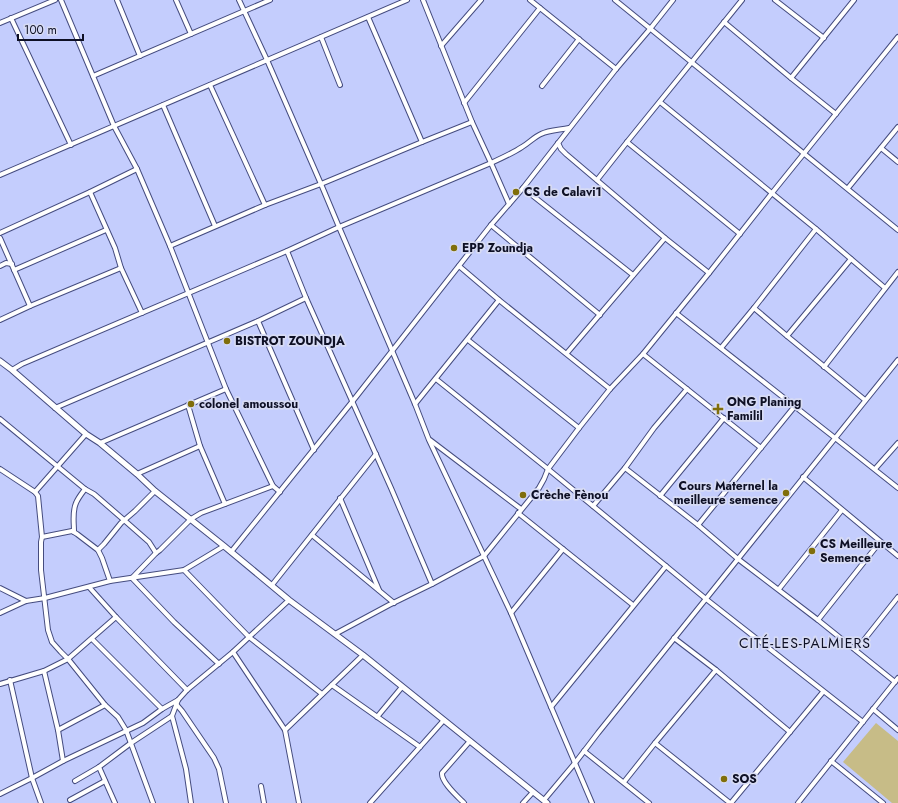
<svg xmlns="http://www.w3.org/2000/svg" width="898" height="803" font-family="Jost,sans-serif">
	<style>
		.green { fill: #c7bc87 }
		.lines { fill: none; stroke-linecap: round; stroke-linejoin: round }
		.minor-casing { stroke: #454c7f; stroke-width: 6 }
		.tertiary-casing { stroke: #454c7f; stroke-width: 7 }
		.minor { stroke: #fff; stroke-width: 4 }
		.tertiary { stroke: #fff; stroke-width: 5 }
		.poi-dot { fill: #806e0b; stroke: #d7dbf4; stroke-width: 1.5 }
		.labels { text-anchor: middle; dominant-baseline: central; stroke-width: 3.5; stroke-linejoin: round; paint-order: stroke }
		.poi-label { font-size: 12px; font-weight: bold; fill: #0e1025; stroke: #d7dbf4; text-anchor: start }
		.quarter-label { font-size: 14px; letter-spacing: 1px; fill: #0e1025; stroke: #d7dbf4 }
	</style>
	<rect width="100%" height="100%" fill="#c4cdfd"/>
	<polygon class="green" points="876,723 898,741 898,803 892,803 843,762"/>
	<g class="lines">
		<g class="minor-casing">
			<g id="minor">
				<polyline points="61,0 114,126 137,169 170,246 226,389 273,486 280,492"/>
				<polyline points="117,0 140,56"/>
				<polyline points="176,0 191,34"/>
				<polyline points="239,0 267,60 321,184 339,227 415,404 429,440 511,613 592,803"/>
				<polyline points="423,0 472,122 491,163 509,204"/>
				<polyline points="530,0 616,69"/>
				<polyline points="615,0 898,230"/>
				<polyline points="775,0 824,38"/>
				<polyline points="368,17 422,142"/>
				<polyline points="11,18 71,145"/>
				<polyline points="724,22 791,78 836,114"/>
				<polyline points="0,23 55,0"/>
				<polyline points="321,37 340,85"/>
				<polyline points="441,46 481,0"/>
				<polyline points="93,76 270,0"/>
				<polyline points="791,78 854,0"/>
				<polyline points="210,85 265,205"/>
				<polyline points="542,86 579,39"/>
				<polyline points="660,102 816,229 885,288"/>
				<polyline points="464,103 540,8"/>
				<polyline points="163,105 215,226"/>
				<polyline points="627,142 740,234"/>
				<polyline points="558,143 561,149 566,154 665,238 709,273"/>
				<polyline points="881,148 898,162"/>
				<polyline points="0,175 407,0"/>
				<polyline points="597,180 627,142 742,0"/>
				<polyline points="523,188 633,275"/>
				<polyline points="848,188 898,127"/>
				<polyline points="90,192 115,248 121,268 142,313"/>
				<polyline points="491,225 600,315"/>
				<polyline points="0,233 90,192 137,169"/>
				<polyline points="0,238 30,306"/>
				<polyline points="170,246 265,205 321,184 422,142 472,122"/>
				<polyline points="287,251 306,298 391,488 432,584"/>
				<polyline points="0,266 6,263 12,264"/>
				<polyline points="459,266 499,300 610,389"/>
				<polyline points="14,270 106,230"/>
				<polyline points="754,308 787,336 865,400"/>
				<polyline points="676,313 835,438 898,488"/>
				<polyline points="0,320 30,306 121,268"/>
				<polyline points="258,321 314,450"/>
				<polyline points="787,336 851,259"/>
				<polyline points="468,340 579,428"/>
				<polyline points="721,348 754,308 816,229"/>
				<polyline points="567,353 665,238"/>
				<polyline points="643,354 761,448"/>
				<polyline points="824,367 898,272"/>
				<path d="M12,370l10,-6 265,-113 52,-24 152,-64c11,-5 22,-10 31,-16 7,-4 12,-10 19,-13 8,-4 18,-4 28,-6"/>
				<polyline points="436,379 548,469 706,599 863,722"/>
				<polyline points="415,404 499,300"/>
				<polyline points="188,405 200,446 225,504"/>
				<polyline points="55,408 258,321 306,298"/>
				<polyline points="0,419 85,489 94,494 124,520 149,542 156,553"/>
				<polyline points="430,440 521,509"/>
				<polyline points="100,443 226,389"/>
				<polyline points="625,468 698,525 738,559 818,620 895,682"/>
				<polyline points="0,469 35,492 38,496 42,537"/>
				<polyline points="875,469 898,443"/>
				<polyline points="137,474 200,446"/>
				<polyline points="803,477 898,556"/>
				<polyline points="35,492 86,434"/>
				<polyline points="660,496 724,418"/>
				<polyline points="340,498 379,590"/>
				<polyline points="593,506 625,468 654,428 687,389"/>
				<polyline points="518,513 633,605"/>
				<polyline points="698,525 795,406"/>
				<path d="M74,532c0,-10 -2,-20 2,-29 2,-5 6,-10 9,-14"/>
				<polyline points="312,535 394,603"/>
				<polyline points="98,550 104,544 121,523 135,511 155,491"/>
				<polyline points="231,552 352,402 491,225 523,188 616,69 650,29 673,0"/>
				<polyline points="184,570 249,637 322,694"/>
				<polyline points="132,578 156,553 160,550 191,519 201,513 273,486"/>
				<polyline points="132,578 174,622 219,664"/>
				<polyline points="110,581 102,558 98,550 77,534 72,531 42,537 41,542 41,570 48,630 52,642 61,652 68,659 105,705 118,717 126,730 153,803"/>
				<polyline points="272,585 376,454"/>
				<polyline points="89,587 116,617 187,690"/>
				<polyline points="0,588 26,601"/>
				<polyline points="779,589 842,510"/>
				<polyline points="0,613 26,601 45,598 110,581 184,570 224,546"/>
				<polyline points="511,613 563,549"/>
				<polyline points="818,620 880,542"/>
				<polyline points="335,634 389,605 432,584 484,556 539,488 544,479 548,469 579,428 610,389 643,354 709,273 772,193 898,37"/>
				<polyline points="674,638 716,670 790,732"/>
				<polyline points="92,639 162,709"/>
				<polyline points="856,650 898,597"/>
				<polyline points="233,652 285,730 299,803"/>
				<polyline points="44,671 58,730 63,761"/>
				<polyline points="10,680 32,778 41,803"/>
				<polyline points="0,684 44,671 68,659 116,617"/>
				<polyline points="332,685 420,747"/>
				<polyline points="176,704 182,711 214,758 219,769 226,803"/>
				<polyline points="551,707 666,566"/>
				<polyline points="873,709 898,730"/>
				<polyline points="172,716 186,769 191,803"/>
				<polyline points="377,717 402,687"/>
				<polyline points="58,730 105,705"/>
				<polyline points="285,730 363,655"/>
				<polyline points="655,743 730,803"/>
				<polyline points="584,751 649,803"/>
				<polyline points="831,761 883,803"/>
				<polyline points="99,767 115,803"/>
				<polyline points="75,781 99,767 131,743 172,716 178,700"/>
				<polyline points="624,782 655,743 716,670"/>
				<polyline points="261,786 264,803"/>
				<polyline points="0,794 32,778 63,761 143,723 162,709 178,700 187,690 233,652 289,600"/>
				<polyline points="70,800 105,781"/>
				<polyline points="544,800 575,763 598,733 898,360"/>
				<polyline points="370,803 444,720"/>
				<path d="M464,803c-7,-7 -23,-21 -22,-30l28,-32"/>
				<polyline points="523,803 533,792"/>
				<polyline points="731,803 823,692"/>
				<polyline points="798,803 898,678"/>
			</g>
		</g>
		<g class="tertiary-casing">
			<polyline id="tertiary" points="0,361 12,370 86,434 100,443 137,474 155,491 224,546 289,600 363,655 547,803"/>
		</g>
		<use href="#minor" class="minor"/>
		<use href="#tertiary" class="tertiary"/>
	</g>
	<g class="poi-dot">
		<circle cx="516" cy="192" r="4"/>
		<circle cx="454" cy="248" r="4"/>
		<circle cx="227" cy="341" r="4"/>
		<circle cx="191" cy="404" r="4"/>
		<path d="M716 403h4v4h4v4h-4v4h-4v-4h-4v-4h4z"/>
		<circle cx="786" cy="493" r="4"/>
		<circle cx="523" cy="495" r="4"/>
		<circle cx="812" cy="551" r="4"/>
		<circle cx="724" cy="779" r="4"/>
	</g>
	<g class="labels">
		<g class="poi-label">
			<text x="524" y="192">CS de Calavi1</text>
			<text x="462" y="248">EPP Zoundja</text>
			<text x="235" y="341">BISTROT ZOUNDJA</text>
			<text x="727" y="402">ONG Planing<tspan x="727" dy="14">Familil</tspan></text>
			<text x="199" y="404">colonel amoussou</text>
			<text x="778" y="486" text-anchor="end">Cours Maternel la<tspan x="778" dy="14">meilleure semence</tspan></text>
			<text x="531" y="495">Crèche Fènou</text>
			<text x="820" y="544">CS Meilleure<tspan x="820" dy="14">Semence</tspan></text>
			<text x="732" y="779">SOS</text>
		</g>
		<g class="quarter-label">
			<text x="805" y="643">CITÉ-LES-PALMIERS</text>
		</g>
	</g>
	<path d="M18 34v6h65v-6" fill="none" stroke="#0e1025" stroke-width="2"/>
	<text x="24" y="34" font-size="12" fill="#0e1025" stroke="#d7dbf4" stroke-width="3" paint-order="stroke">100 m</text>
</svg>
